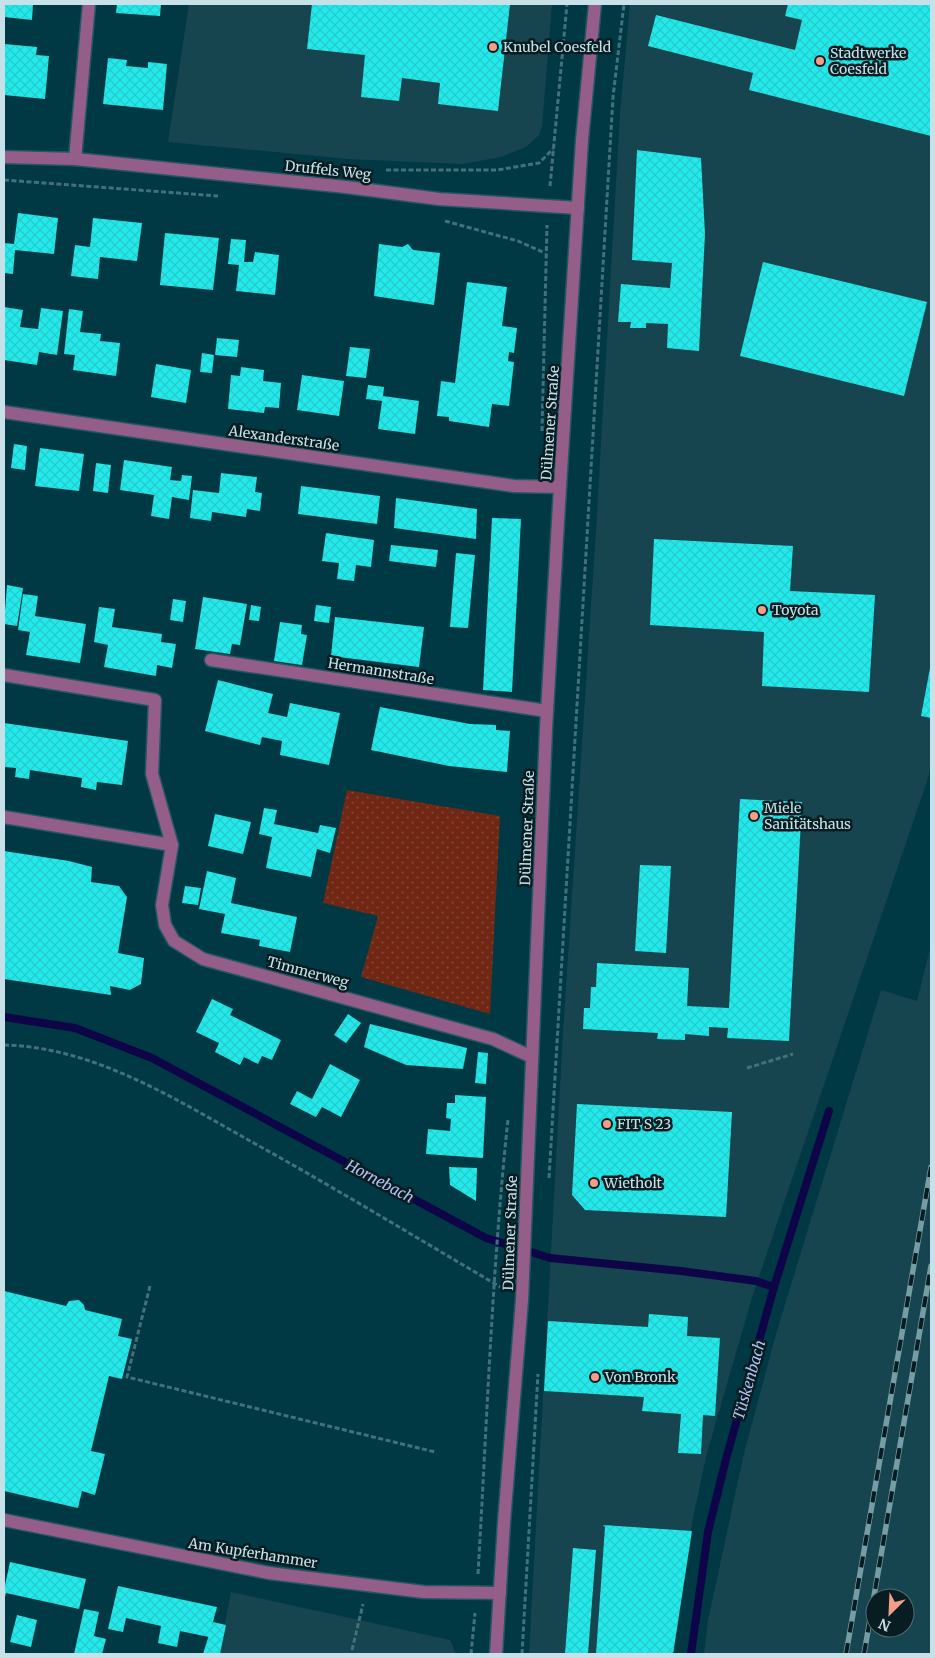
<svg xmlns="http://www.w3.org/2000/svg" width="935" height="1658" font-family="Merriweather,serif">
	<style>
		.built { fill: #164550; fill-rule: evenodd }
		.grass { fill: url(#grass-dots) }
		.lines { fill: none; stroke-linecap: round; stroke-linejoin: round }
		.stream { stroke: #0e0548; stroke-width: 8 }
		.building { fill: url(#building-cross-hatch) }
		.minor-casing { stroke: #245762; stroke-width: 15 }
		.path { stroke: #42717b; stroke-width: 3; stroke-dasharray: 5 2.5; stroke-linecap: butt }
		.minor { stroke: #945e88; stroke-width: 12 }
		.rail-casing { stroke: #769ca5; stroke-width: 5.5 }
		.rail { stroke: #081d22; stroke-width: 4; stroke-dasharray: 11; stroke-linecap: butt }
		.poi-dot { fill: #f49e87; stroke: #081d22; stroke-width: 2 }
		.labels { text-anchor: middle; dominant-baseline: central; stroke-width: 5; stroke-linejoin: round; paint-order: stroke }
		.poi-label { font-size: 14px; fill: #c8e1e8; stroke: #081d22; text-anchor: start }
		.street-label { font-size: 14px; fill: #c8e1e8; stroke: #081d22 }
		.water-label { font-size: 15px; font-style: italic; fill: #b6c0f0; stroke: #081d22 }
	</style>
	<defs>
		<pattern id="grass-dots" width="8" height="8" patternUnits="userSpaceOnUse" patternTransform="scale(1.25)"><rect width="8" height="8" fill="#702713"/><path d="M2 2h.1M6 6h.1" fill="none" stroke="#834635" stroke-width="1.8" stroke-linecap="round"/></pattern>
		<pattern id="building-cross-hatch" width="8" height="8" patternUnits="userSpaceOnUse" patternTransform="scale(1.25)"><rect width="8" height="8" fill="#22eaeb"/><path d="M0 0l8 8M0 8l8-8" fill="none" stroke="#27c9ca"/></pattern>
	</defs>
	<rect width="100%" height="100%" fill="#003944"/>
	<g class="built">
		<polygon points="189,4 552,4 542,126 539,135 526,147 501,157 462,164 348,159 168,142"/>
		<polygon points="630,4 931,4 931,763 928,778 753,1294 707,1453 692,1522 674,1654 529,1654 563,1033 596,531 620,114"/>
		<path d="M931,945v709h-227l4,-33 36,-168 32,-119 105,-344 36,11zM875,1598h30v30h-30z"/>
		<polygon points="231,1592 450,1640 456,1654 219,1654"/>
	</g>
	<polygon class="grass" points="347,790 500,816 490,1014 361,977 378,916 323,903"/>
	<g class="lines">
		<g class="stream">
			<polyline points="4,1017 75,1028 152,1058 486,1238 550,1258 681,1271 756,1281 774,1287"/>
			<polyline points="691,1654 708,1532 726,1459 774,1287 829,1111"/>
		</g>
	</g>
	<g class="building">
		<polygon points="4,4 33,4 32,20 4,17"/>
		<polygon points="117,4 161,4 160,16 116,13"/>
		<polygon points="312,4 510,4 498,111 438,104 440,83 402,78 399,101 361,97 365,55 307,49"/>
		<polygon points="788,4 931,4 931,136 749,90 753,73 648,46 656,15 795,50 802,20 785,16"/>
		<polygon points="4,44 37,47 36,55 49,56 45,99 4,95"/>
		<polygon points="108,58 127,60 126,66 148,68 148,62 167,64 163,110 103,104"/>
		<polygon points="637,150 701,158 705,234 699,351 667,348 668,324 646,323 646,328 630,328 631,322 618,322 621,284 670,288 672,263 632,260"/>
		<polygon points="18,213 58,218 54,254 15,250 13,274 4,273 4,243 14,244"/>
		<polygon points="93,218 142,223 137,261 100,257 98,279 71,276 75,245 90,247"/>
		<polygon points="165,233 219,238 213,290 160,285"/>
		<polygon points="231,239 246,240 244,262 253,262 255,252 279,255 275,295 236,291 239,265 228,264"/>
		<polygon points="379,244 402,247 408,244 413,250 440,253 434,305 374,296"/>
		<polygon points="763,262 927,302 904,396 740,356"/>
		<polygon points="467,282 507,287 502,326 517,328 514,353 509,352 508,361 514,362 509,406 492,404 489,427 449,421 449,417 437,416 441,381 455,383"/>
		<polygon points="4,307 23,310 20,327 38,329 41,308 63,311 57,355 39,352 37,365 4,360"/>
		<polygon points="69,309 83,311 80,332 101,334 100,341 120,343 116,376 73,370 75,355 64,354"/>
		<polygon points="217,338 239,340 237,357 215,355"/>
		<polygon points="350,347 370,349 366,378 346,376"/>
		<polygon points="202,353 214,355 212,373 200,372"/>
		<polygon points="156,364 191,370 186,403 151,397"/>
		<polygon points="241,367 264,370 263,381 281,383 279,408 265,407 264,413 228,409 231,375 240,376"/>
		<polygon points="302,375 344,381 339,416 297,410"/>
		<polygon points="368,385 384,387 383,396 419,401 415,434 378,429 382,401 366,399"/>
		<polygon points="14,444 27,446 25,470 11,468"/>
		<polygon points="40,448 84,454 79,491 35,486"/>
		<polygon points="124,460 172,467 170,480 181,481 182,475 192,476 189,500 172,497 169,519 151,516 154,495 120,490"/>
		<polygon points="96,463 111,465 108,493 93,491"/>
		<polygon points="221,473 257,477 255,492 262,493 260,511 247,509 246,517 212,512 211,521 190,518 193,490 219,493"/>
		<polygon points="301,486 380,496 377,524 298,514"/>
		<polygon points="396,498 477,509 476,539 394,528"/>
		<polygon points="492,518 521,519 512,692 483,690"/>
		<polygon points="326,533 374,540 371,567 356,565 354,581 337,579 339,563 322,561"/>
		<polygon points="654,539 793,546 790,591 875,595 869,692 762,686 764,632 650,625"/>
		<polygon points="391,545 438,550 436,567 389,561"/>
		<polygon points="456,553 475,555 468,628 450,627"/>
		<polygon points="7,585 23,588 17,626 4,624"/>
		<polygon points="23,594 38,596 35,616 86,624 80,663 26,655 30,632 18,630"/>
		<polygon points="203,597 247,604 240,645 232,644 230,654 195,649"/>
		<polygon points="173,599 186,601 183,622 170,620"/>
		<polygon points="251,605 261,607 259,621 249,620"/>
		<polygon points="316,605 331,607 329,623 314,621"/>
		<polygon points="99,607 115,609 112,627 162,634 161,642 176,644 172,668 157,665 156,676 104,667 108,645 94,642"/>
		<polygon points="335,617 424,627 419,667 331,656"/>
		<polygon points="280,622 302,625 301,634 307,635 302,665 274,661"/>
		<polygon points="930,668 931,668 931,718 921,716"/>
		<polygon points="218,680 273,694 268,713 287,717 290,703 340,713 329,765 280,755 282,741 262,737 260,745 205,731"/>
		<polygon points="380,707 470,724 496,725 496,730 510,731 507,772 449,766 371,750"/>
		<polygon points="4,723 128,741 122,785 97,782 96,790 81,787 82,778 30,770 29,779 15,777 16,768 4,767"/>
		<polygon points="740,799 802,802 789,1041 727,1038 728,1028 709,1027 709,1036 685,1034 685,1040 657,1039 658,1033 583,1029 584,1008 590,1008 591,987 596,987 597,963 689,968 687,1006 729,1008"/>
		<polygon points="264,808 277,810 274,824 318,833 320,825 336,828 330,853 317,849 311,877 266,868 272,837 259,834"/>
		<polygon points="215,814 251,822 243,854 208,846"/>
		<polygon points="4,851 69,861 92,867 91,882 119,886 127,897 118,953 144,958 141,984 130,990 110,986 111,995 4,979"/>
		<polygon points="640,865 671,866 666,953 635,951"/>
		<polygon points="207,871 236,878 231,903 297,917 290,952 259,946 260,940 221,933 225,914 199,909"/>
		<polygon points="185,886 201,888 198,905 182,903"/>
		<polygon points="212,999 233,1009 230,1015 281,1040 272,1060 262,1056 258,1064 244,1057 240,1065 215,1052 219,1043 196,1032"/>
		<polygon points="348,1014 361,1023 346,1043 334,1035"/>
		<polygon points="370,1024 467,1048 463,1069 406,1065 364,1047"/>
		<polygon points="478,1052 488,1053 486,1084 475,1083"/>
		<polygon points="330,1064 360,1080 341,1117 322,1107 316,1117 290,1104 297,1091 312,1099"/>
		<polygon points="455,1095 486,1097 483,1158 426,1154 428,1129 450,1131 451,1119 446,1118 447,1103 455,1103"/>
		<polygon points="577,1104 732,1112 726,1217 585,1210 572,1195"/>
		<polygon points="449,1167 477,1168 476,1201 450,1185"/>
		<polygon points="4,1291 66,1306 69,1301 79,1300 84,1305 85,1310 122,1319 118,1336 132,1339 122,1379 109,1376 91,1451 105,1454 95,1495 82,1491 78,1508 4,1491"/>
		<polygon points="649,1314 688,1317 687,1336 720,1338 715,1416 703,1415 701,1454 678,1453 681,1414 642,1411 644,1397 544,1391 548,1321 648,1327"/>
		<polygon points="603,1525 692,1531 673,1654 596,1654 605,1527"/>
		<polygon points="573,1548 596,1550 588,1654 565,1654"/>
		<polygon points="10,1562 86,1579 79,1609 6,1593 4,1601 4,1590"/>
		<polygon points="118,1586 217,1607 209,1637 180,1631 177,1647 158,1643 161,1626 126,1618 123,1632 108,1629"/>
		<polygon points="84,1609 99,1612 94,1636 106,1639 102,1654 74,1654"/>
		<polygon points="17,1615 37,1620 31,1647 10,1642"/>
		<polygon points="213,1622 226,1625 220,1654 203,1654"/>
	</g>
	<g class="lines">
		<g class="minor-casing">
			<g id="minor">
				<polyline points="4,157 75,159 346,187 439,199 578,208"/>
				<polyline points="75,159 89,4"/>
				<polyline points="4,412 514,486 560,487"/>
				<polyline points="211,660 547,711"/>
				<polyline points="4,675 155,700 152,774 172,845 162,905 165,925 174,941 203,959 493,1039 532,1057"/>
				<polyline points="4,817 172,845"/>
				<polyline points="4,1520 269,1573 424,1592 500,1593"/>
				<polyline points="496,1654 504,1522 522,1300 546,729 560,487 582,140 595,4"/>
			</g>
		</g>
		<g class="path">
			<polyline points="386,170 497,170 539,163 553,149"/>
			<polyline points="4,180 218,196"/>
			<polyline points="550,186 567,4"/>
			<polyline points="445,221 518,241 545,253"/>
			<polyline points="542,431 547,225"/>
			<path d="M4,1045c90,2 171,54 248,97 85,47 168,98 252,147"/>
			<polyline points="747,1068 793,1054"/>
			<polyline points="549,1178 613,97 624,4"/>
			<polyline points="150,1286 127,1377 435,1452"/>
			<path d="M478,1574c9,-152 14,-304 30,-455"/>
			<polyline points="352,1650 363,1604"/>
			<polyline points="471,1654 475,1613"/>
			<polyline points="522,1654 538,1374"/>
		</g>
		<use href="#minor" class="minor"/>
		<g class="rail-casing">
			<g id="rail">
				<polyline points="846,1654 931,1167"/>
				<polyline points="864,1654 931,1266"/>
			</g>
		</g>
		<use href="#rail" class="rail"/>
	</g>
	<g class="poi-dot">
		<circle cx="493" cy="47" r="5"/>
		<circle cx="820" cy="61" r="5"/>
		<circle cx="762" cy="610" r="5"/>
		<circle cx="754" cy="816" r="5"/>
		<circle cx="607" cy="1124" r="5"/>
		<circle cx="594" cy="1183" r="5"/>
		<circle cx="595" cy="1377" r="5"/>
	</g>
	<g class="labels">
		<g class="poi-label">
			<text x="503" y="47">Knubel Coesfeld</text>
			<text x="830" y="53">Stadtwerke<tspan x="830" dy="16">Coesfeld</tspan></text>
			<text x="772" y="610">Toyota</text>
			<text x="764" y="808">Miele<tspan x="764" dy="16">Sanitätshaus</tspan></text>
			<text x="617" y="1124">FIT S 23</text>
			<text x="604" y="1183">Wietholt</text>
			<text x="605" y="1377">Von Bronk</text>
		</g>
		<g class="street-label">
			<text transform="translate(328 170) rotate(6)">Druffels Weg</text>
			<text transform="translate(550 423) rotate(-86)">Dülmener Straße</text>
			<text transform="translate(284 438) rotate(8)">Alexanderstraße</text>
			<text transform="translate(381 671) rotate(9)">Hermannstraße</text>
			<text transform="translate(527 828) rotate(-88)">Dülmener Straße</text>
			<text transform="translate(308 972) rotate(15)">Timmerweg</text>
			<text transform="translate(510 1233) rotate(-88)">Dülmener Straße</text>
			<text transform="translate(253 1553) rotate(9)">Am Kupferhammer</text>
		</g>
		<g class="water-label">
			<text transform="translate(380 1181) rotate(28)">Hornebach</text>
			<text transform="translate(749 1380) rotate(-74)">Tüskenbach</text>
		</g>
	</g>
	<rect width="935" height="1658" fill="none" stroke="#c8e1e8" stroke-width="10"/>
	<g transform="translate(890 1613) rotate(204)"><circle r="24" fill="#081d22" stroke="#556b71"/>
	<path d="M0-4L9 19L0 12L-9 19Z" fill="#f49e87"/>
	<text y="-8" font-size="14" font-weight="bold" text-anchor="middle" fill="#c8e1e8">N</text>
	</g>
</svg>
